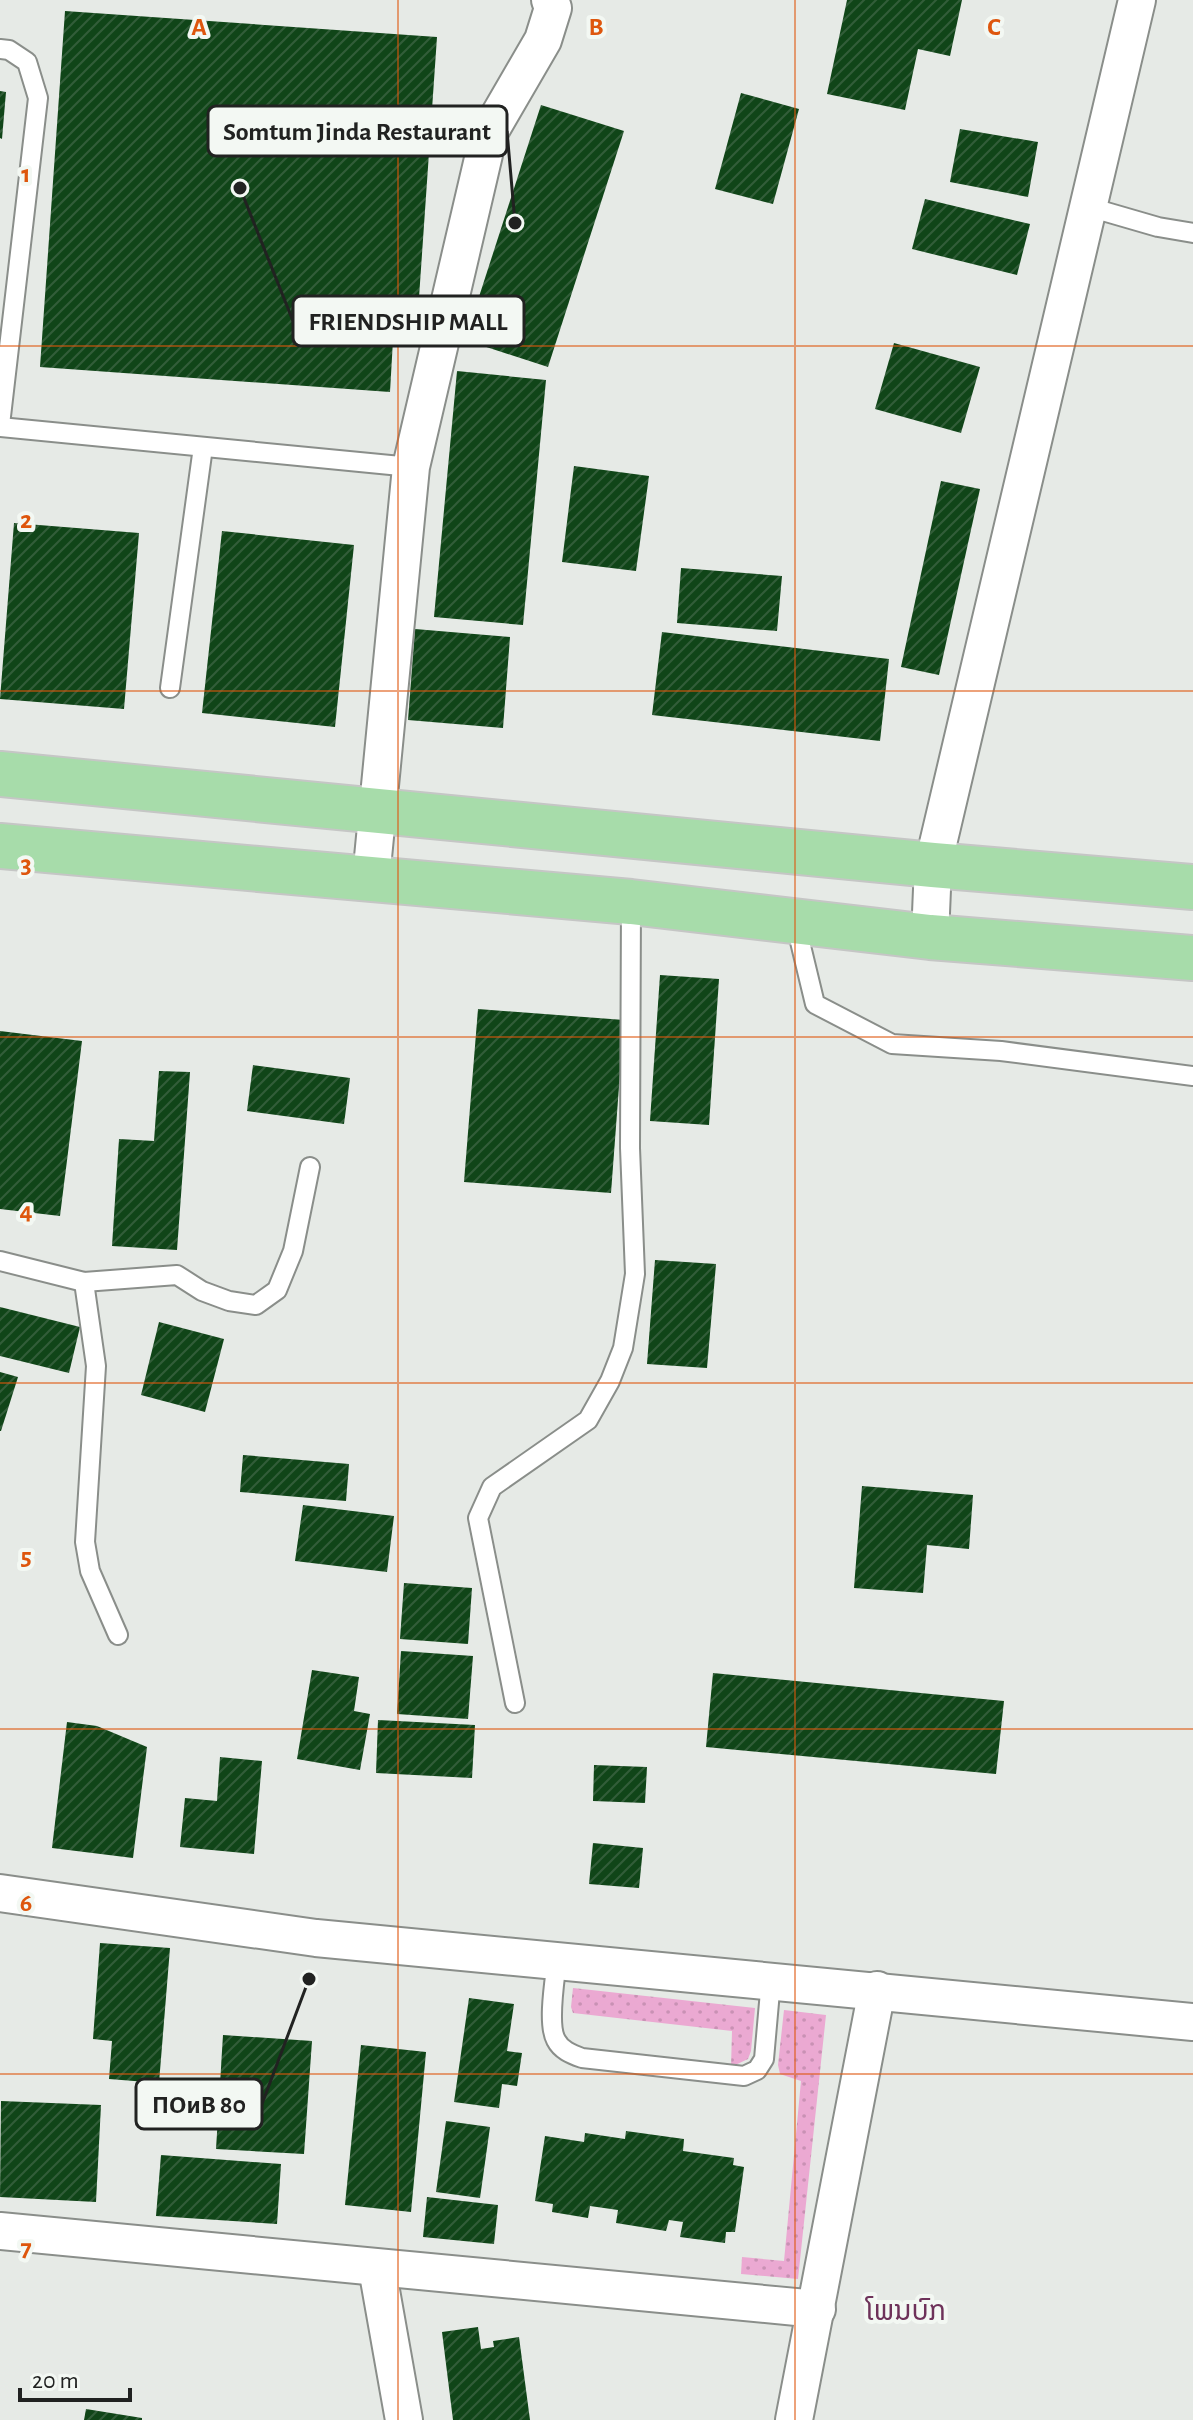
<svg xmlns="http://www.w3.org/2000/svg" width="1193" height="2420" font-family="'Alegreya Sans','Noto Sans Lao',sans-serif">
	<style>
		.green { fill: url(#green-dots) }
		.building { fill: url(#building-hatch) }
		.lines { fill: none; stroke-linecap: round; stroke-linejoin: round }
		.service-casing { stroke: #8a8e8a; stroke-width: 22 }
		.minor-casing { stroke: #8a8e8a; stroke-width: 40 }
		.trunk-casing { stroke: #c5c6c5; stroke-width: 48 }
		.service { stroke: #fff; stroke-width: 18 }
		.minor { stroke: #fff; stroke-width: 36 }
		.trunk { stroke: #a7dcaa; stroke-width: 44 }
		.grid { fill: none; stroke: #de560d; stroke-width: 2; stroke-opacity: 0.55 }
		.labels { text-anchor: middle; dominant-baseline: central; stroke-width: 8; stroke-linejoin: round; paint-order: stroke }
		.quarter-label { font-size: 28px; fill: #6e325a; stroke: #f3f8f3 }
		.grid-label { font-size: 26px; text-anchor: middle; font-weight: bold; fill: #de560d; stroke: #f3f8f3; stroke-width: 8; stroke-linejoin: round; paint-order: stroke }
		.leader { fill: none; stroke: #212221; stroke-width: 3 }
		.callout-dot { fill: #212221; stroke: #f3f8f3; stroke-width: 3 }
		.callout { fill: #f3f8f3; stroke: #212221; stroke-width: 3 }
		.callout-label { font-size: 26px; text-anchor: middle; font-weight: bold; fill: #212221 }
	</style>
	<defs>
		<pattern id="green-dots" width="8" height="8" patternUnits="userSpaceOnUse" patternTransform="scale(2)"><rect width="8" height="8" fill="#eba9d2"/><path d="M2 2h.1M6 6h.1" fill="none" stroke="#c991b4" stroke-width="1.8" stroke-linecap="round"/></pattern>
		<pattern id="building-hatch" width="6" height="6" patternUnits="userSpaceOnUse" patternTransform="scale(2)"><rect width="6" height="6" fill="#104518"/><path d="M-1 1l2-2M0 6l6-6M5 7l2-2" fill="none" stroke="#325d39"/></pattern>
	</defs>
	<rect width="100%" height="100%" fill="#e6eae6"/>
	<g class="green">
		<polygon points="573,1988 755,2008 751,2051 748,2059 731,2067 732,2031 573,2013 571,2007"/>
		<polygon points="784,2010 826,2015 798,2279 741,2274 742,2257 784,2261 801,2081 780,2074 778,2065"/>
	</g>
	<g class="building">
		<polygon points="847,0 962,0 950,56 918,49 905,110 827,94"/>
		<polygon points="65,11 437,37 416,341 393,340 390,392 40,367"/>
		<polygon points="0,91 6,92 2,139 0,138"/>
		<polygon points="741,93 799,109 773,204 715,189"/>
		<polygon points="541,105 624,131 548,367 465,340"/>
		<polygon points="960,129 1038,142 1028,197 950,182"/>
		<polygon points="925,199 1030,224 1017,275 912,249"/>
		<polygon points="894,343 980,367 961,433 875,409"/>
		<polygon points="457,371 546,380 523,625 434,617"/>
		<polygon points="574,466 649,476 636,571 562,562"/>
		<polygon points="941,481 980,489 939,675 901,667"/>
		<polygon points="14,523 139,533 124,709 0,699"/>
		<polygon points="222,531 354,545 335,727 202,713"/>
		<polygon points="681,568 782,576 777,631 677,623"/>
		<polygon points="415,629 510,637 503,728 408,720"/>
		<polygon points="662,632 889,659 880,741 652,715"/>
		<polygon points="660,975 719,979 709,1125 650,1121"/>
		<polygon points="478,1009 624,1020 611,1193 464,1182"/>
		<polygon points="0,1031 82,1041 60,1216 0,1209"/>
		<polygon points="253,1065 350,1078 344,1124 247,1111"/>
		<polygon points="159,1071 190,1072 177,1250 112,1246 119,1139 154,1141"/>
		<polygon points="655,1260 716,1264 707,1368 647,1364"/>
		<polygon points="0,1307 80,1327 69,1373 0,1356"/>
		<polygon points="159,1322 224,1339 205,1412 141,1395"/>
		<polygon points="0,1372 18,1377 1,1431 0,1431"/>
		<polygon points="243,1455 349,1464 346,1501 240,1492"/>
		<polygon points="862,1486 973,1495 969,1549 927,1545 923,1593 854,1588"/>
		<polygon points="303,1505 394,1516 387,1572 295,1561"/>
		<polygon points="404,1583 472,1588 468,1644 400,1639"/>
		<polygon points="401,1651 473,1656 468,1719 397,1714"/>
		<polygon points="312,1670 359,1677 354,1711 370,1714 360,1770 297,1759"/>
		<polygon points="713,1673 1004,1701 996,1774 706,1747"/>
		<polygon points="378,1720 475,1725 472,1778 376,1773"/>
		<polygon points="67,1722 97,1726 147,1747 133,1858 52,1848"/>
		<polygon points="220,1757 262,1761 254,1854 180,1847 185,1798 217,1801"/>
		<polygon points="594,1765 647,1767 645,1803 593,1801"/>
		<polygon points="593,1843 643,1848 639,1888 589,1884"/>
		<polygon points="100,1943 170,1948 159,2083 109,2079 112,2041 93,2039"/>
		<polygon points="469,1998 514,2004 507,2051 522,2053 517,2086 502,2084 499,2108 454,2102"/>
		<polygon points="223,2035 312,2041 304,2154 216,2149"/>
		<polygon points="361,2045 426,2052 411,2212 345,2205"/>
		<polygon points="1,2101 101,2105 96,2202 0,2197"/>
		<polygon points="446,2121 490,2127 480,2198 436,2192"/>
		<polygon points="626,2131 684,2139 683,2151 734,2158 733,2165 744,2167 735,2232 726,2232 725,2243 680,2237 683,2222 669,2220 666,2231 616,2223 618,2210 590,2206 588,2218 552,2212 553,2204 535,2201 545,2136 584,2142 585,2133 625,2139"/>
		<polygon points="161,2155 281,2164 277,2224 156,2216"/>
		<polygon points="427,2197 498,2205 494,2244 423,2237"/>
		<polygon points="478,2327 481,2349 494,2347 493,2341 519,2337 530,2420 453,2420 442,2332"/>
		<polygon points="86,2409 142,2418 142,2420 84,2420"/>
	</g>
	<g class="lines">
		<g class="service-casing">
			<g id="service">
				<polyline points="0,49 9,50 27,62 38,98 0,425"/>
				<polyline points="1089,207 1158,227 1193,233"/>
				<polyline points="0,427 411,467"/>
				<polyline points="170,688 203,447"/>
				<polyline points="795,921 815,1004 892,1044 1001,1051 1193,1076"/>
				<polyline points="0,1261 84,1282 177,1275 202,1291 229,1301 256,1305 277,1290 293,1251 310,1167"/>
				<polyline points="84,1282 96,1366 85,1542 90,1571 118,1635"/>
				<polyline points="515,1703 478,1518 492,1487 588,1420 610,1381 623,1348 635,1274 630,1148 631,902"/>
				<path d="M557,1960c-2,19 -10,64 -1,80 5,10 15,14 26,18l162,18 13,-6 7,-11 7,-79"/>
			</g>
		</g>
		<g class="minor-casing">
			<g id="minor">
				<polyline points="371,878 411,467 489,133 543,40 553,8 550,0"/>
				<polyline points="930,937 933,865 1137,0"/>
				<polyline points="0,1893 316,1938 1193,2022"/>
				<polyline points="0,2231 817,2309"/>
				<polyline points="377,2268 404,2420"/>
				<polyline points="794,2420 877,1990"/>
			</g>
		</g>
		<g class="trunk-casing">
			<g id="trunk">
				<polyline points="0,774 933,865 1193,887"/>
				<polyline points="0,846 631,902 930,937 1193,958"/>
			</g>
		</g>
		<use href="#service" class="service"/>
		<use href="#minor" class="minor"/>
		<use href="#trunk" class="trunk"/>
	</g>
	<path class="grid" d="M398,0v2420M795,0v2420M0,346h1193M0,691h1193M0,1037h1193M0,1383h1193M0,1729h1193M0,2074h1193"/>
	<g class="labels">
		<g class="quarter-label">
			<text x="906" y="2312">ໂພນບົກ</text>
		</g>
	</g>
	<g class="grid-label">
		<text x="199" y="35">A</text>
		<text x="596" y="35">B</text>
		<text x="994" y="35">C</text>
		<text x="26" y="182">1</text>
		<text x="26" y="528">2</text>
		<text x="26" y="873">3</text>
		<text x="26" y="1219">4</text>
		<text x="26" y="1565">5</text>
		<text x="26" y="1911">6</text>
		<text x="26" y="2256">7</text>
	</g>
	<path class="leader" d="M515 223L507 131M240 188L293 321M309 1979L262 2104"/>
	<g class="callout-dot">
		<circle cx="515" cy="223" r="8"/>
		<circle cx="240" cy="188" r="8"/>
		<circle cx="309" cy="1979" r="8"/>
	</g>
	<g class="callout">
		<rect x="208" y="106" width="299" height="50" rx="8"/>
		<rect x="293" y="296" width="231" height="50" rx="8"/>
		<rect x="136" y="2079" width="126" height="50" rx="8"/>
	</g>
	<g class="callout-label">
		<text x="357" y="140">Somtum Jinda Restaurant</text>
		<text x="408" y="330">FRIENDSHIP MALL</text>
		<text x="199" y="2113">ПОиВ 80</text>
	</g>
	<path d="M20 2388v12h110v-12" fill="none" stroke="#212221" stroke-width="4"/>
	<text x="32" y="2388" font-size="24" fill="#212221" stroke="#f3f8f3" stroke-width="6" paint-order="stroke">20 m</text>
</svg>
